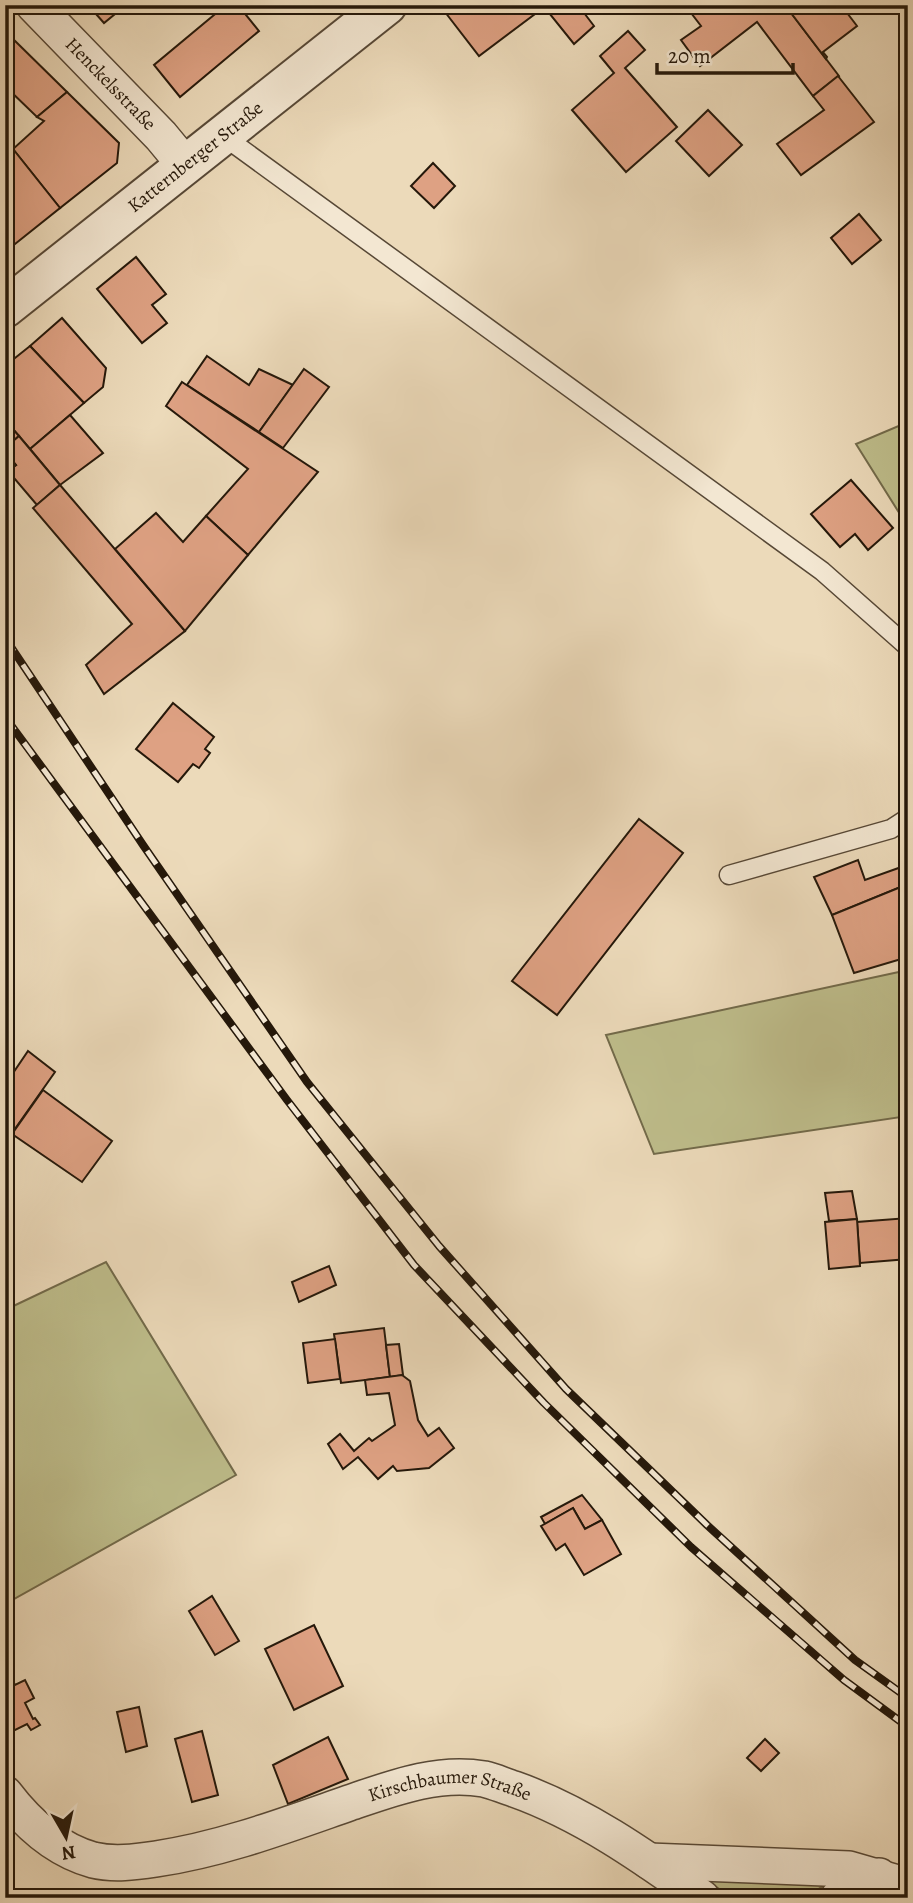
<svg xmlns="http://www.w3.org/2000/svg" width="913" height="1903" font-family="Alegreya,serif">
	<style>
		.green { fill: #bebd8b; stroke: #726a4a; stroke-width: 2 }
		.building { fill: #dea183; stroke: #25180a; stroke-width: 2 }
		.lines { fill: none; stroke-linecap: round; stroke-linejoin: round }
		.service-casing { stroke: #574836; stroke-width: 21 }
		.minor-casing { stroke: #574836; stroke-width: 38 }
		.tertiary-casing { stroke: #574836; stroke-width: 42 }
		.service { stroke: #f3e7d2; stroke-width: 18 }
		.minor { stroke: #f3e7d2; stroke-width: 35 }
		.tertiary { stroke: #f3e7d2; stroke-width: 38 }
		.rail-casing { stroke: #25180a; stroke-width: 8 }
		.rail { stroke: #f3e7d2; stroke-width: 5; stroke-dasharray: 16; stroke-linecap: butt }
		.labels { text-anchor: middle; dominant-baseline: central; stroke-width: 6; stroke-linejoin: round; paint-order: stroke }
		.street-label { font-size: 19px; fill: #25180a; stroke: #f3e7d2 }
	</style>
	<rect width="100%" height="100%" fill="#ecdaba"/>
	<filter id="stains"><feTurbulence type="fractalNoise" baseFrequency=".00286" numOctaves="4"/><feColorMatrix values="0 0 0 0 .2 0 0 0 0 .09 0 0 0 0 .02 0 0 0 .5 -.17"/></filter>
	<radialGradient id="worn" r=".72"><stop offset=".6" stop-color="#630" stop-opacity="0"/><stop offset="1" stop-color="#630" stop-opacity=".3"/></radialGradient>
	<g class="green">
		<polygon points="908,422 908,527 856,444"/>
		<polygon points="908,970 908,1116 654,1154 606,1035"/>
		<polygon points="106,1262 236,1475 5,1604 5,1310"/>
		<polygon points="705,1879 830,1882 803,1898 732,1898"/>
	</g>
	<g class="building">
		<polygon points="88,5 126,5 104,23"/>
		<polygon points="226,5 238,5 259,31 180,97 154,65"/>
		<polygon points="454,5 535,5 539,11 479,56 445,12"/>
		<polygon points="549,5 578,5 594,26 574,44 545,8"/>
		<polygon points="685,5 785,5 839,76 813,96 757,22 700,66 681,40 701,26"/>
		<polygon points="785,5 841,5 857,26 823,52 827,57 826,59"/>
		<polygon points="628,31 645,50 625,68 677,127 626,172 572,110 614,73 600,56"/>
		<polygon points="9,35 67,92 37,117 5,86 5,38"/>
		<polygon points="838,76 874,122 801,175 777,144 824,110 813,96"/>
		<polygon points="67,92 119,143 117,163 60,208 13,149 44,121 37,117"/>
		<polygon points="708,110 742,145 709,176 676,141"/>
		<polygon points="13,149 60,208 5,252 5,155"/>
		<polygon points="433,163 455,186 434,208 411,186"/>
		<polygon points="859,214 881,240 852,264 831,238"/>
		<polygon points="136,257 166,294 152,305 167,323 142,343 97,289"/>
		<polygon points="62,318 106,368 103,387 84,403 30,346"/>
		<polygon points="30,346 84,403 30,449 5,420 5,366"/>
		<polygon points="207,356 249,385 259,369 293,385 259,432 187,385"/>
		<polygon points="304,369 329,387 283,448 259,432"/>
		<polygon points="182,382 318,472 248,555 206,516 248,469 166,406"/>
		<polygon points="70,415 103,453 60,485 30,449"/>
		<polygon points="5,420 19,436 5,448"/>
		<polygon points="19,436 60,485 37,505 8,471 16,465 5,452 5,448"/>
		<polygon points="5,452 16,465 5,473"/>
		<polygon points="851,480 893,528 868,550 855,534 840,547 811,514"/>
		<polygon points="60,485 185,631 104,694 86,665 132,624 33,508"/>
		<polygon points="156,513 183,542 206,516 248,555 185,631 115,549"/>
		<polygon points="173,703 214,737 205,749 210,753 199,768 193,764 178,782 136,749"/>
		<polygon points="639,819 683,853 557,1015 512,981"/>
		<polygon points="858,860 865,880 907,865 908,884 832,915 814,877"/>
		<polygon points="908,884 908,957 854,973 832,915"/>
		<polygon points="28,1051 55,1072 5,1143 5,1085"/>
		<polygon points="43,1090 112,1141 82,1182 12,1134"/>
		<polygon points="852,1191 857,1219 829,1221 825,1193"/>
		<polygon points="908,1218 908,1259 860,1263 857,1222"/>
		<polygon points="857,1219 860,1266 829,1269 825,1222"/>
		<polygon points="329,1266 336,1285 299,1302 292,1282"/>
		<polygon points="384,1328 390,1377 341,1383 334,1334"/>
		<polygon points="335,1339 340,1379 308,1383 303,1343"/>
		<polygon points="399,1344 403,1375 390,1377 386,1345"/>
		<polygon points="402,1375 410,1381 418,1420 428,1436 439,1428 454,1448 429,1468 397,1471 393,1466 378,1479 358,1457 343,1469 328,1444 340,1434 354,1451 369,1438 372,1441 395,1425 389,1393 367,1395 365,1380"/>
		<polygon points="582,1495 602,1520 585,1529 573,1508 545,1524 541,1517"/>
		<polygon points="573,1508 585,1529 602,1520 621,1554 584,1575 565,1544 556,1550 541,1526"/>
		<polygon points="212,1596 239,1641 215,1655 189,1611"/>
		<polygon points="314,1625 343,1686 294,1710 265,1649"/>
		<polygon points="5,1666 15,1685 25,1680 34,1698 25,1703 33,1719 35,1718 40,1725 31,1730 27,1724 5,1735"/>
		<polygon points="139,1707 147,1746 126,1752 117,1712"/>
		<polygon points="202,1731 218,1795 192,1802 175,1739"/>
		<polygon points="328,1737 348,1779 288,1804 273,1765"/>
		<polygon points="765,1739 779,1753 761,1771 747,1758"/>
	</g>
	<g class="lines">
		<g class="service-casing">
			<g id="service">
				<polyline points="222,135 822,571 908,647"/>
				<polyline points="729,875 891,829 908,818"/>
			</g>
		</g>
		<g class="minor-casing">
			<g id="minor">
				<path id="s1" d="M34,5l127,131 24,29"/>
				<path id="s2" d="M5,1794c22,29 52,56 88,66 21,5 42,2 63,-1 67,-10 130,-34 193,-56 44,-15 88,-32 135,-24 10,2 20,7 30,10 68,24 129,67 188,109"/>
				<polyline points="649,1861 849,1869 908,1886"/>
				<polyline points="838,1898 845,1892 879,1876"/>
			</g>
		</g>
		<g class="tertiary-casing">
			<g id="tertiary">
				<path id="s3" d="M5,308l382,-303"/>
			</g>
		</g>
		<use href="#service" class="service"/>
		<use href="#minor" class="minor"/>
		<use href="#tertiary" class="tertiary"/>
		<g class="rail-casing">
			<g id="rail">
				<polyline points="5,638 143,845 307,1082 439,1246 566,1389 707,1525 855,1660 908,1698"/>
				<polyline points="5,717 287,1100 414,1265 544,1403 691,1547 844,1680 908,1727"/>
			</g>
		</g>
		<use href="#rail" class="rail"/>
	</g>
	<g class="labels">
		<g class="street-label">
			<text stroke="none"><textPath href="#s1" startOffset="110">Henckelsstraße</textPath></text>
			<text stroke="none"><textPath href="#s3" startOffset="243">Katternberger Straße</textPath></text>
			<text stroke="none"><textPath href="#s2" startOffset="481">Kirschbaumer Straße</textPath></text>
		</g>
	</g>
	<rect width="913" height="1903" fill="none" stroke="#ecdaba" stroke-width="28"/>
	<rect x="7" y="7" width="899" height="1889" fill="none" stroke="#25180a" stroke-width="3.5"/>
	<rect x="14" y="14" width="885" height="1875" fill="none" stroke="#25180a" stroke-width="2"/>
	<g transform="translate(66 1837) rotate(171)" stroke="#f3e7d2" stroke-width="5" paint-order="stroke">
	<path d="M0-5L12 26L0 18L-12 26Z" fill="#25180a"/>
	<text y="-10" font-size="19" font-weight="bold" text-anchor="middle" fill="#25180a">N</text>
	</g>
	<path d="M657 63v10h136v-10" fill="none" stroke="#25180a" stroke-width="3.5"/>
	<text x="668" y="63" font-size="21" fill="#25180a" stroke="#f3e7d2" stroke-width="5" paint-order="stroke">20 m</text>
	<rect width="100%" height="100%" filter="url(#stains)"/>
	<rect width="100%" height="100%" fill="url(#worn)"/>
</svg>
